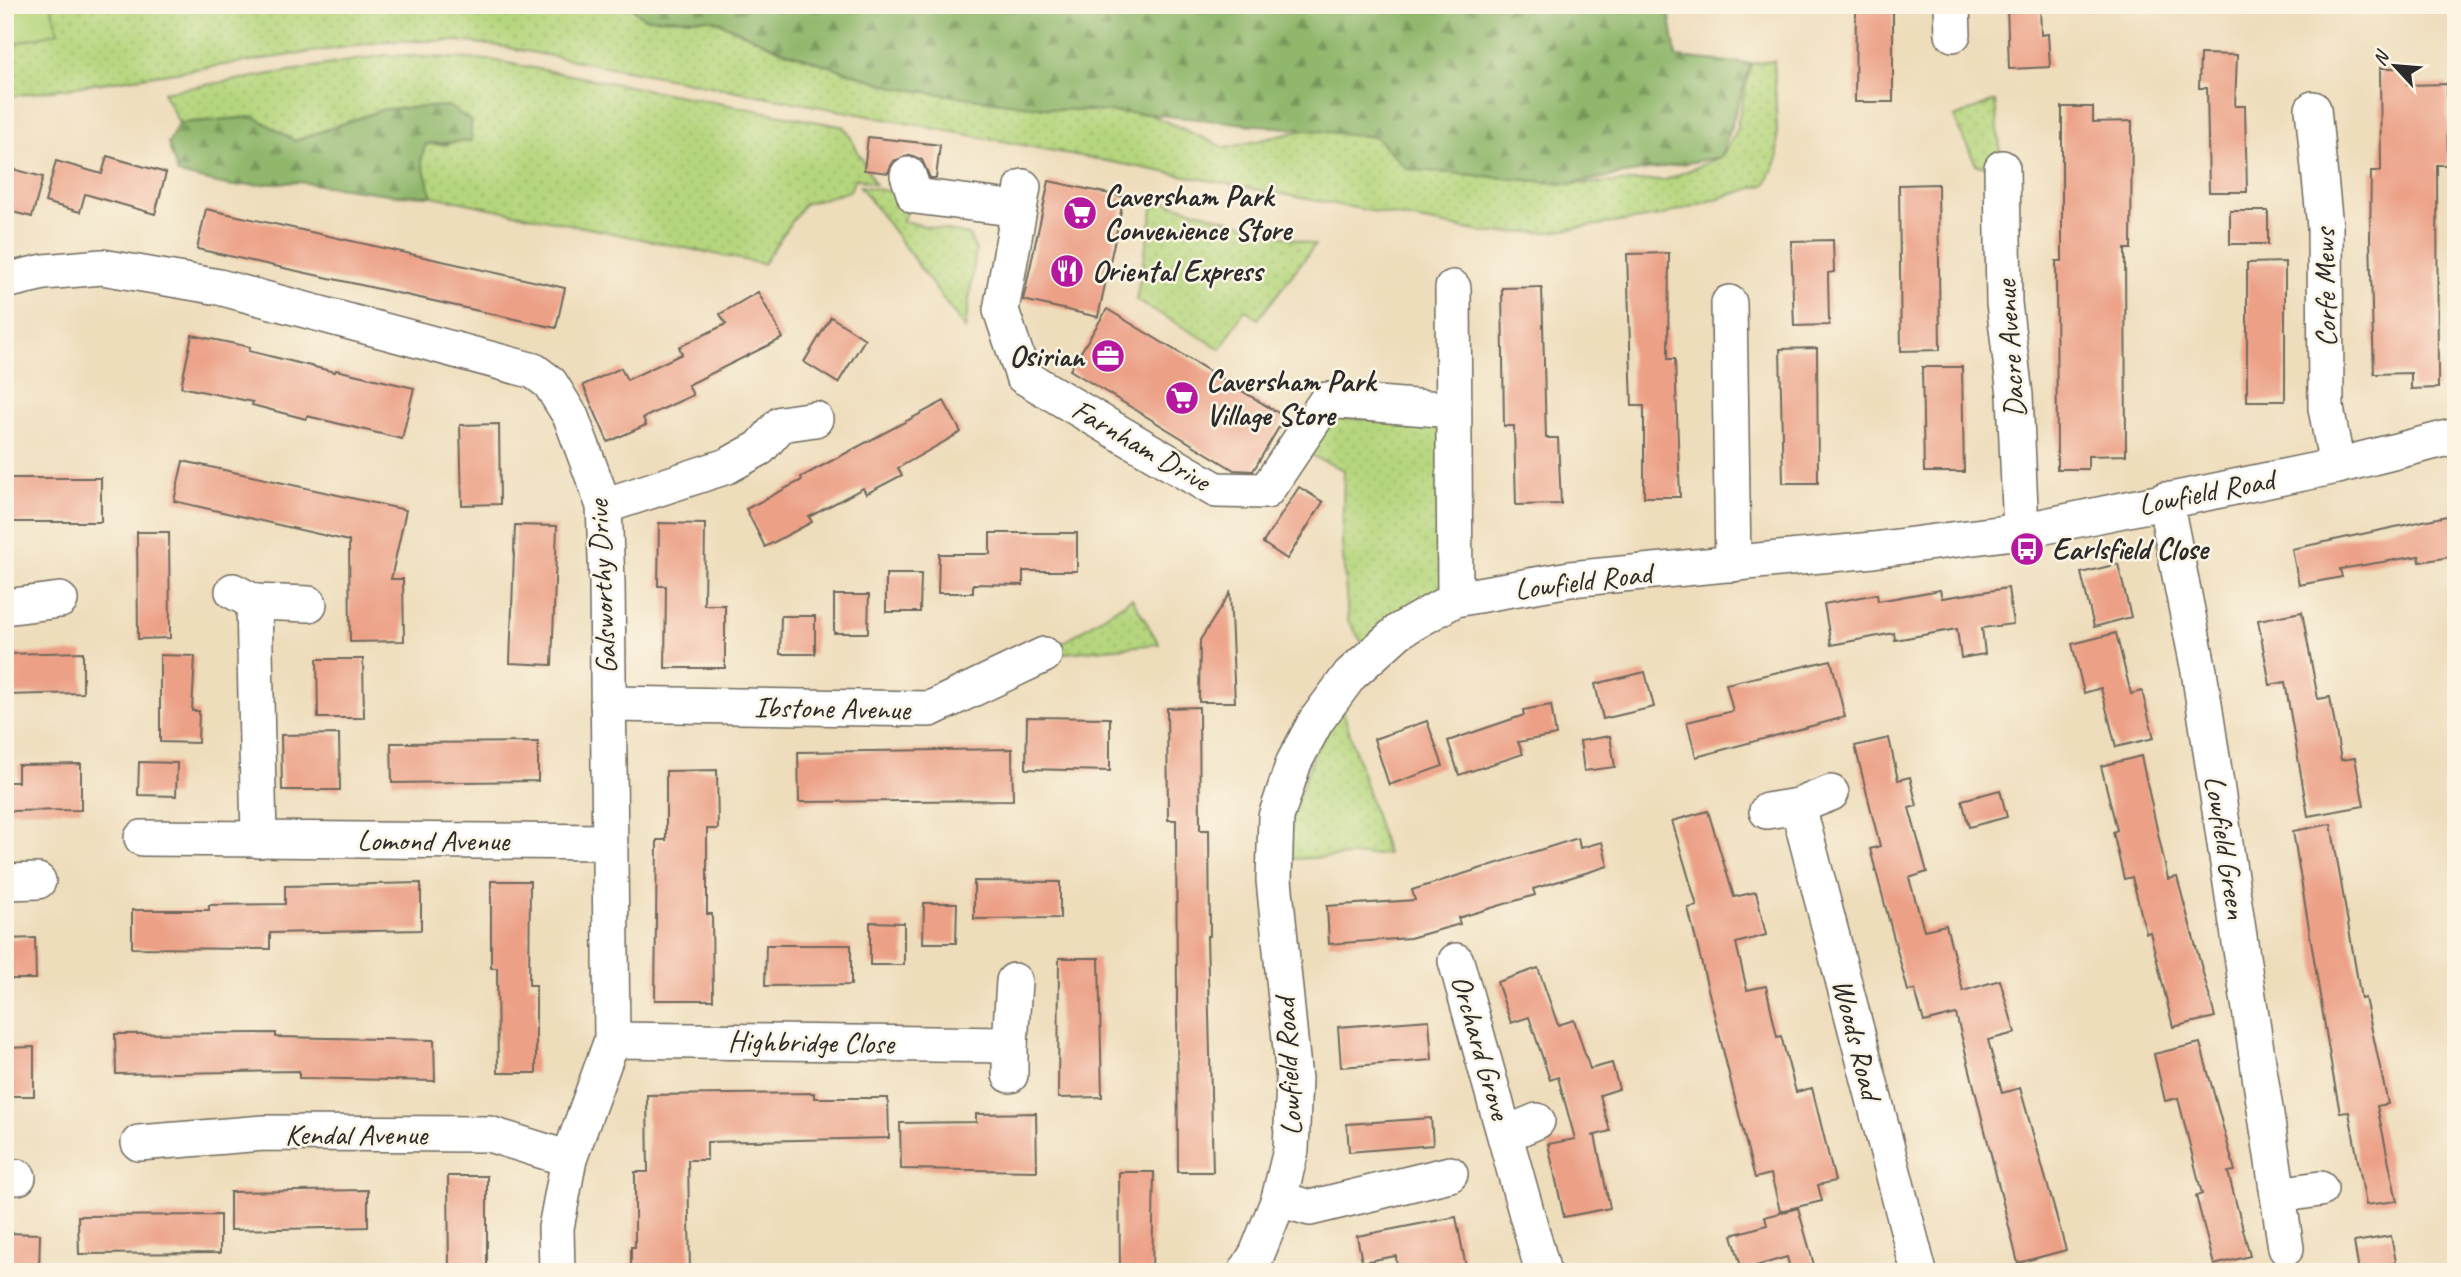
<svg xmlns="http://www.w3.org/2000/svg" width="2461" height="1277" font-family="Caveat,sans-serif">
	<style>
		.grass { fill: url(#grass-dots); stroke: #708054; stroke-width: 2 }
		.forest { fill: url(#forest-firs); stroke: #5e714c; stroke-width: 2 }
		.park { fill: #b5d67d; stroke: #708054; stroke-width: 2 }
		.building { fill: #eca187 }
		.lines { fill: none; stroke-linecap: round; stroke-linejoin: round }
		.minor-casing { stroke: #6f695d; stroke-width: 38 }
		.minor { stroke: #fff; stroke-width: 35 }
		.labels { text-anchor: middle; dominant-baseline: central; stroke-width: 5; stroke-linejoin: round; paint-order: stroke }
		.poi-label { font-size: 30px; font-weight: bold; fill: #2b2b2b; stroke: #fcf5e5; text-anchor: start }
		.street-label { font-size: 30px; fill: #2b2b2b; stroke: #fcf5e5 }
	</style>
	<defs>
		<pattern id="grass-dots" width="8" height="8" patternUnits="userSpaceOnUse" patternTransform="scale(1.75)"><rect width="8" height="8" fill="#b5d67d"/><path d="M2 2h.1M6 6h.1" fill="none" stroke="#9cb86c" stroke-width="1.8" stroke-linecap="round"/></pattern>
		<pattern id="forest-firs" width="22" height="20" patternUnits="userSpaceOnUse" patternTransform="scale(1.75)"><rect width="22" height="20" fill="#90b76c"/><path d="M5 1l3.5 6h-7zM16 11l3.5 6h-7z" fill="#769559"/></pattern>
	</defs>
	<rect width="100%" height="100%" fill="#fcf5e5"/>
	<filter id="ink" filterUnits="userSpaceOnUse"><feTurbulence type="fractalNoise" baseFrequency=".0143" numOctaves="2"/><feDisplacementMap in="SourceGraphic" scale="14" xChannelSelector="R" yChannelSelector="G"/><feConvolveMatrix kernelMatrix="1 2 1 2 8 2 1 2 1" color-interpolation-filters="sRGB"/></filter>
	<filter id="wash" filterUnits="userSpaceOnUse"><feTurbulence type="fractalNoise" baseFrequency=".00686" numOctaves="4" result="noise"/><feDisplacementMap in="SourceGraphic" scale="28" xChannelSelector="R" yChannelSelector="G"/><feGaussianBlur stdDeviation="1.57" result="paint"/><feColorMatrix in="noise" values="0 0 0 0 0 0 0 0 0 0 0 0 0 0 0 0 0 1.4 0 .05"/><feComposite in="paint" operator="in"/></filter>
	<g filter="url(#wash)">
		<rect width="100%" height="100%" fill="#edb"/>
		<g class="grass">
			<polygon points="5,5 629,5 644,18 712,19 781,50 897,88 1053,109 1149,114 1226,148 1309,129 1376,137 1407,169 1568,184 1666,180 1721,157 1735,134 1751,64 1774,61 1778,158 1766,184 1660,216 1550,232 1487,233 499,46 456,41 387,41 5,97"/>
			<polygon points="386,55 491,60 845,127 875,184 855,178 850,191 804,204 763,264 432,196 420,159 426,144 449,145 384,109 295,141 255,117 179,123 163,92"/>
			<polygon points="1995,101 2002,168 1976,165 1954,117"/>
			<polygon points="860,186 915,196 902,221 969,235 976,251 965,329"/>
			<polygon points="1155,199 1315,245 1258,319 1245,309 1221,349 1136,300"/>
			<polygon points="1327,418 1428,420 1453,434 1455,599 1371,656 1348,621 1342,542 1344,470 1303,452"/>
			<polygon points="1132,598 1159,644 1044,655"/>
			<polygon points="1337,692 1387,854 1275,860"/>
		</g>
		<g class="forest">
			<polygon points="629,5 1668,5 1676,57 1751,64 1721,157 1568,184 1407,169 1376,137 1149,114 1053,109 897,88 781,50 712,19 644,18"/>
			<polygon points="448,106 471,121 471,141 426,144 421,159 432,196 396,195 298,182 231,186 178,174 168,143 179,123 255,117 295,141 384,109"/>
		</g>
		<polygon class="park" points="5,5 51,5 58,32 5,46"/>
		<g id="blocks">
			<g class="building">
				<polygon points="1856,5 1893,5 1893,102 1855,102"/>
				<polygon points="2007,5 2040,5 2041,35 2048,34 2050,67 2009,69"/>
				<polygon points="2200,54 2237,55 2235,106 2245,106 2247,192 2209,192 2207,88 2199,88"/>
				<polygon points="2380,68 2407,68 2407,85 2447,84 2448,165 2437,165 2438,388 2411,389 2411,373 2374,374 2370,239 2371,171 2381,171"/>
				<polygon points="2062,107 2093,107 2093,122 2132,121 2131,249 2125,249 2126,455 2088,456 2088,469 2057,469 2056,261 2062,261"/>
				<polygon points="868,137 940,145 936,178 930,178 922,160 911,155 893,161 888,173 864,170"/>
				<polygon points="107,156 166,173 155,214 85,194 80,212 45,202 56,161 102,174"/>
				<polygon points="5,167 43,177 32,217 5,210"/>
				<polygon points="1049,181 1124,197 1098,317 1023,300"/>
				<polygon points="1938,184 1940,350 1901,351 1899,185"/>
				<polygon points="206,209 565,288 556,328 197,249"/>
				<rect x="2230" y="211" width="38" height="33"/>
				<polygon points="1833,240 1834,272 1828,273 1829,325 1794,326 1791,241"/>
				<polygon points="1669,253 1668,359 1675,359 1680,497 1644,497 1644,406 1632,406 1627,254"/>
				<polygon points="2285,262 2285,401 2247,401 2247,263"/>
				<polygon points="1542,287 1546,438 1558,438 1561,504 1516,505 1514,426 1504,426 1502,288"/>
				<polygon points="758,292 783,338 688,385 693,395 643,418 646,425 608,442 583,385 621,368 627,380 682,354 679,347 726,324 720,314"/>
				<polygon points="1107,309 1285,417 1253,471 1234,470 1070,370"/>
				<polygon points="831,317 865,339 838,383 804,362"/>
				<polygon points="192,335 250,347 249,351 335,372 336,370 414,388 402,439 307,416 306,419 252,405 253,402 181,387"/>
				<polygon points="1817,348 1818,483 1783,483 1780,349"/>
				<polygon points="1922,367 1962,367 1964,472 1924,472"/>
				<polygon points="944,401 961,432 898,468 902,475 866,494 863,488 809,517 812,522 765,547 746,509 802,480 801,477"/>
				<polygon points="499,424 500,504 462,505 460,425"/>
				<polygon points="183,461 406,510 391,579 403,579 404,641 350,642 349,541 174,501"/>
				<rect x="8" y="478" width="93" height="44"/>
				<polygon points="1299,487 1323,502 1287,559 1263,543"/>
				<polygon points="2456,514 2456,556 2420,562 2419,556 2340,569 2342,577 2299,585 2292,549"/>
				<polygon points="659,523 705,524 704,605 725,605 725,668 665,668 666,586 658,586"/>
				<polygon points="515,525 557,526 552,665 510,663"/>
				<polygon points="137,532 169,532 170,638 138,639"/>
				<polygon points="990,533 1077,533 1077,571 1023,571 1023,585 973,584 973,593 938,593 939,554 990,554"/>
				<polygon points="2118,564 2131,617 2094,627 2081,573"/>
				<polygon points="886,574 921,574 920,612 886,612"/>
				<polygon points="2008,588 2013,624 1982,628 1985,654 1961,658 1957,629 1895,640 1894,633 1831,645 1824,604 1877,594 1878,601 1940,590 1942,598"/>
				<polygon points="1230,593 1235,702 1199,702 1200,640"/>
				<polygon points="834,595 869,595 868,633 834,633"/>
				<polygon points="2302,612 2318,699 2330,697 2341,760 2355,758 2364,806 2308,816 2285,682 2270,685 2258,620"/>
				<polygon points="781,616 815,616 815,654 780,654"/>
				<polygon points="2116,633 2131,694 2142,691 2154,738 2116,747 2101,688 2084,693 2072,644"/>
				<polygon points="83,652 83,693 5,695 5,654"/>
				<polygon points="160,655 195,656 192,711 199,711 198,743 160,742"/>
				<polygon points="317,659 363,659 364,718 318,718"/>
				<polygon points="1831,660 1845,717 1696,757 1687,722 1733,711 1726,684"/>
				<polygon points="1645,672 1654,707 1603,719 1595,684"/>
				<polygon points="1551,705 1556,735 1518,742 1523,754 1459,775 1448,741 1524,715 1523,710"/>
				<polygon points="1199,707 1200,830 1209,830 1210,936 1207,936 1213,1172 1178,1172 1176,820 1168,820 1167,708"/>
				<polygon points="1027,717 1110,718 1110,771 1026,769"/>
				<polygon points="1427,721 1443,766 1389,785 1374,739"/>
				<polygon points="339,734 340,790 282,790 281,735"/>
				<polygon points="1610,736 1615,767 1584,771 1580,741"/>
				<polygon points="1889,738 1898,780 1910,777 1917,806 1909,808 1927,872 1909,878 1924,930 1946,925 1963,991 2000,980 2015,1033 1988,1040 2002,1093 2020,1088 2066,1250 2018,1263 1956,1014 1924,1022 1915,990 1908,991 1870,849 1880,846 1855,746"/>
				<polygon points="538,742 538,781 392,783 391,743"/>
				<polygon points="1012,749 1013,800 799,802 798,752"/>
				<polygon points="2141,756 2168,879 2177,877 2215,1017 2173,1027 2150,932 2146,933 2132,877 2124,879 2113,832 2117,830 2101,766"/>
				<polygon points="139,762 177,763 176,796 138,795"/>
				<polygon points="81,764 81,810 5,811 5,782 18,782 18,765"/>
				<polygon points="717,770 718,829 707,829 707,914 712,914 713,1000 655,1000 657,840 666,840 666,771"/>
				<polygon points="2000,790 2007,817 1969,827 1962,800"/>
				<polygon points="1708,811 1734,897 1756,892 1766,935 1736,943 1747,990 1766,986 1777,1037 1781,1036 1796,1092 1812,1088 1835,1181 1818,1185 1822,1201 1780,1211 1771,1174 1755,1178 1749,1155 1688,908 1697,906 1672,821"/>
				<polygon points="2331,824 2361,999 2365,998 2388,1104 2377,1106 2397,1201 2366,1205 2349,1112 2340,1113 2332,1069 2293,831"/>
				<polygon points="1578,838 1580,848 1602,842 1608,866 1533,889 1535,895 1458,918 1460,924 1410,938 1329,944 1327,906 1415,900 1412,890"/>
				<polygon points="491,881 530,881 529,985 536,985 536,1073 498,1073 497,968 491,968"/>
				<polygon points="974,881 1060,882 1060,918 974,919"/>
				<polygon points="421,883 421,930 270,933 270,949 132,948 132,910 209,910 209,905 285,904 285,886"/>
				<polygon points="924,903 957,903 956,943 923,943"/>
				<polygon points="870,922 904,923 904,965 870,965"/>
				<polygon points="35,938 36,979 5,979 5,939"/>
				<polygon points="766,945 851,945 851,985 765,986"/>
				<polygon points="1059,958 1099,958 1102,1097 1058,1098"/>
				<polygon points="1538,968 1558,1025 1574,1020 1590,1069 1612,1063 1619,1089 1600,1095 1610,1131 1592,1136 1595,1135 1610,1208 1564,1217 1548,1144 1575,1139 1558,1077 1550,1080 1529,1017 1511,1023 1497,982"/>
				<polygon points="1429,1020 1432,1060 1341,1067 1338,1027"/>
				<polygon points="276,1033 276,1037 434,1040 435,1081 299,1078 299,1071 116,1074 115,1034"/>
				<polygon points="2200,1043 2235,1171 2228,1172 2250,1256 2214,1265 2196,1196 2202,1194 2178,1098 2165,1101 2154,1054"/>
				<polygon points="34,1047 34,1096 5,1096 5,1048"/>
				<polygon points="814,1093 814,1098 888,1098 889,1138 707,1142 707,1160 688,1160 690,1272 631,1272 631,1247 635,1247 635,1172 648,1172 647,1095"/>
				<polygon points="1036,1113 1037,1171 901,1169 900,1123 976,1122 976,1114"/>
				<polygon points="1431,1118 1433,1145 1349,1152 1347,1124"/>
				<polygon points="1119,1172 1154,1172 1152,1272 1120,1272"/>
				<polygon points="448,1176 487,1176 487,1272 449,1272"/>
				<polygon points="368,1190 368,1227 230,1230 230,1192"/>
				<polygon points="1798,1208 1816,1272 1791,1272 1787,1257 1742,1270 1732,1235 1767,1225 1765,1217"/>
				<polygon points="220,1215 220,1253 79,1254 78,1216"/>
				<polygon points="1456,1217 1467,1272 1397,1272 1396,1256 1362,1262 1357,1236"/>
				<polygon points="5,1233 40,1234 39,1272 5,1272"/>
				<polygon points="2391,1236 2398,1272 2359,1272 2354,1242"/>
			</g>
		</g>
	</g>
	<g filter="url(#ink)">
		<use href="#blocks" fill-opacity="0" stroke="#6f695d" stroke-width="2"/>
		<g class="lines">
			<g class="minor-casing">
				<g id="minor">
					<polyline points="1952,5 1953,34"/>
					<polyline points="2313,109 2325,227 2326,408 2337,466"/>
					<polyline points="2002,168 2004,303 2015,395 2021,531"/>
					<polyline points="908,175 915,196 1019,209"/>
					<polyline points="1023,187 1001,310 1023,376 1216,490 1266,491 1327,400 1452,410"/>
					<polyline points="5,281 44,272 102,267 219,287 534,371 550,383 571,417 604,506 607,583 612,1040 569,1159 556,1228 557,1272"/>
					<polyline points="1453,288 1455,599"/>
					<polyline points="1729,303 1733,564"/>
					<polyline points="2165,500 2199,671 2286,1248"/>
					<polyline points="604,506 727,466 760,448 781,424 815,419"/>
					<polyline points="233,591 254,602 259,840"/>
					<polyline points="254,602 309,604"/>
					<polyline points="5,607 60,600"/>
					<polyline points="608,704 930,709 1044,655"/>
					<polyline points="1831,793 1798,806 1919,1272"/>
					<polyline points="1767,811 1798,806"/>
					<polyline points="142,838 608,842"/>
					<polyline points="5,882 38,881"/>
					<polyline points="1456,961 1543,1272"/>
					<polyline points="612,1040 1010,1045 1014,981"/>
					<polyline points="1010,1045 1010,1075"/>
					<polyline points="1506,1134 1537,1121"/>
					<polyline points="139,1143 264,1133 489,1134 569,1159"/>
					<polyline points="5,1177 18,1177"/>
					<polyline points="2278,1195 2320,1189"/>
					<polyline points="1279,1199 1310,1208 1450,1174"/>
					<polyline points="1246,1272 1257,1254 1279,1199 1291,1150 1294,1079 1274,880 1276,817 1294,762 1316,721 1350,675 1399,631 1455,599 1570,579 1873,550 2021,531 2337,466 2456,436"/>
				</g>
			</g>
			<use href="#minor" class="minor"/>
		</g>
	</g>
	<defs>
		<g id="supermarket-disc" transform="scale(1.75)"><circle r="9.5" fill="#b5179e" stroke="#fcf5e5"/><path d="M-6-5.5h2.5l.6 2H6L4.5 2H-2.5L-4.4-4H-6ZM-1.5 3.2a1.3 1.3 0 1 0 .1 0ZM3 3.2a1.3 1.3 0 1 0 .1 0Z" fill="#fff"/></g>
		<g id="restaurant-disc" transform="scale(1.75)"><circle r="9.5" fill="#b5179e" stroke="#fcf5e5"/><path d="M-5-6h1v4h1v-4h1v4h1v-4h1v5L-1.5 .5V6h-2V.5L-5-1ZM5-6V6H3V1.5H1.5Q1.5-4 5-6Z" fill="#fff"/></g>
		<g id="office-disc" transform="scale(1.75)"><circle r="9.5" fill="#b5179e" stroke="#fcf5e5"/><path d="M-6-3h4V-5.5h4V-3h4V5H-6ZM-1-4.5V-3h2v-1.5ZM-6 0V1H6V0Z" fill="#fff"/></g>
		<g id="bus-disc" transform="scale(1.75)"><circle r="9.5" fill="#b5179e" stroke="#fcf5e5"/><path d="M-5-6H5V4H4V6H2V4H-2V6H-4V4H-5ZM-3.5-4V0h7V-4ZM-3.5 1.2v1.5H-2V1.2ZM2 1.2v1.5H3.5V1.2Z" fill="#fff"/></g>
	</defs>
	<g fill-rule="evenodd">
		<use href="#supermarket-disc" x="1080" y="213"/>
		<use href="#restaurant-disc" x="1067" y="271"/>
		<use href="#office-disc" x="1108" y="356"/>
		<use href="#supermarket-disc" x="1182" y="398"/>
		<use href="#bus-disc" x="2027" y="549"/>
	</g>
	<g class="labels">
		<g class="poi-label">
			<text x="1104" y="196">Caversham Park<tspan x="1104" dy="34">Convenience Store</tspan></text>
			<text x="1092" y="271">Oriental Express</text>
			<text x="1084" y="356" text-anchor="end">Osirian</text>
			<text x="1206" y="381">Caversham Park<tspan x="1206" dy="34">Village Store</tspan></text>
			<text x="2052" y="549">Earlsfield Close</text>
		</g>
		<g class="street-label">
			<text transform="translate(2325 288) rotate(-91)">Corfe Mews</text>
			<text transform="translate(2010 349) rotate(-94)">Dacre Avenue</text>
			<text transform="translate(1141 445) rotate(30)">Farnham Drive</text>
			<text transform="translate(2206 492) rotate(-11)">Lowfield Road</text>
			<text transform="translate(1583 581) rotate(-7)">Lowfield Road</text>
			<text transform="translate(602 587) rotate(-93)">Galsworthy Drive</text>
			<text transform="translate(832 708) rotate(1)">Ibstone Avenue</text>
			<text x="433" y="840">Lomond Avenue</text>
			<text transform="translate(2226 847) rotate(81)">Lowfield Green</text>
			<text transform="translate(1857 1039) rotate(76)">Woods Road</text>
			<text transform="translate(811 1042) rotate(1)">Highbridge Close</text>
			<text transform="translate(1481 1047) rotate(74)">Orchard Grove</text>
			<text transform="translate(1288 1067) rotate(-93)">Lowfield Road</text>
			<text x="356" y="1134">Kendal Avenue</text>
		</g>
	</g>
	<rect width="2461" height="1277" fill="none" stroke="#fcf5e5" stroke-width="28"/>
	<g transform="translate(2395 66) rotate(296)" stroke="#fcf5e5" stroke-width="5" paint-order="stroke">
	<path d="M0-5L12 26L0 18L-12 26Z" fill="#2b2b2b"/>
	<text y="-10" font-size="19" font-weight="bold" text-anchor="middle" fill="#2b2b2b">N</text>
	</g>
</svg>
